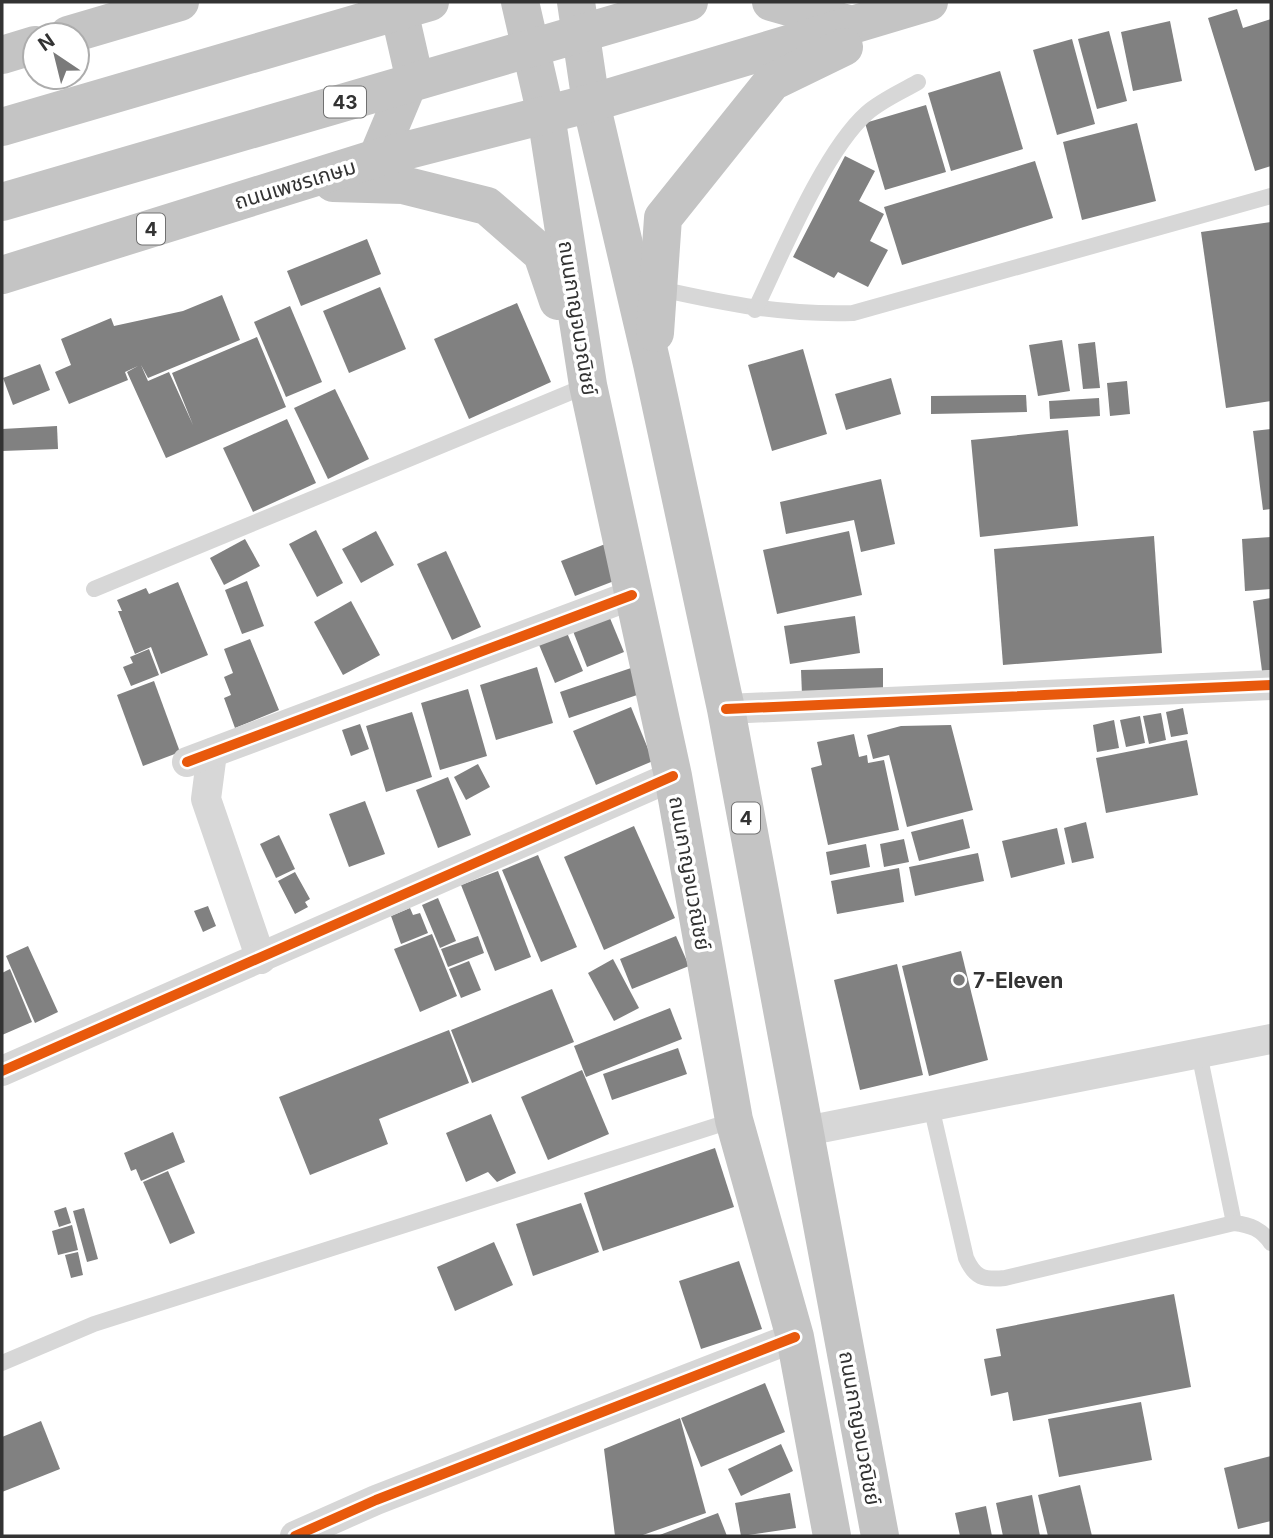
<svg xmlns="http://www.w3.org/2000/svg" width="1273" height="1538" font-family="Inter,'Noto Sans Thai',sans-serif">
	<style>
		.building { fill: #818181 }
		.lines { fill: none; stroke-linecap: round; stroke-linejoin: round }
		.lane { stroke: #d7d7d7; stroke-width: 16 }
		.street { stroke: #d7d7d7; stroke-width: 30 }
		.highway { stroke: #c4c4c4; stroke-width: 38 }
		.cycleway-casing { stroke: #fff; stroke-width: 15 }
		.cycleway { stroke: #e8590c; stroke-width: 10 }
		.poi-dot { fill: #7a7a7a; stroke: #fff; stroke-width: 2.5 }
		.labels { text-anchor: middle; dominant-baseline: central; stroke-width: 7; stroke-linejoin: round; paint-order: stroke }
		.shield { fill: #fff; stroke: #707070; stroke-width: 2 }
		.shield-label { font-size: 19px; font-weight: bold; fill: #333 }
		.street-label { font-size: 21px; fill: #333; stroke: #fff }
		.poi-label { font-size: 21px; font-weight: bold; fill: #333; stroke: #fff; text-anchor: start }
	</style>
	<rect width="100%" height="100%" fill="#fff"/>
	<g class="building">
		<polygon points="1237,9 1243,28 1271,19 1271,166 1255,171 1208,18"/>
		<polygon points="1170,21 1182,81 1133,91 1121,32"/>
		<polygon points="1109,31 1127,101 1097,109 1078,39"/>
		<polygon points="1072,39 1095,124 1057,135 1033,50"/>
		<polygon points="1000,71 1023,149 951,171 928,93"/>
		<polygon points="926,105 946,172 885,190 865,123"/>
		<polygon points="1137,123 1156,201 1082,220 1063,142"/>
		<polygon points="845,156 875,171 859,201 884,214 870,241 888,250 868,287 838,272 834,278 793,257"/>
		<polygon points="1035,161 1053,218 902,265 884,207"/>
		<polygon points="1271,222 1271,401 1226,408 1201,232"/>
		<polygon points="367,239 381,274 301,306 287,271"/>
		<polygon points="380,287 406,349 349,373 323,311"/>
		<polygon points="222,295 240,340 148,378 141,365 148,381 169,372 193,425 172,373 257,337 286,407 166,458 127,372 138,366 125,372 128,380 69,404 55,372 71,365 61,339 111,318 114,326 183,311"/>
		<polygon points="517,303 551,382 469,419 434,339"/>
		<polygon points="290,306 322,382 286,397 254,322"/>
		<polygon points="1062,340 1070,391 1038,396 1029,345"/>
		<polygon points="1095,342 1100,388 1083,389 1078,344"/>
		<polygon points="803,349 827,434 772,451 748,365"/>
		<polygon points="40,364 50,390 13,405 3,378"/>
		<polygon points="891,378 901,414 846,430 835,394"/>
		<polygon points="1127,381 1130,414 1110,416 1107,383"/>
		<polygon points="335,389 369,459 328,479 294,408"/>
		<polygon points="1026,395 1027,412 931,414 931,396"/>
		<polygon points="1099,398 1100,416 1050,419 1049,401"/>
		<polygon points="287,419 316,483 253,512 223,448"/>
		<polygon points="57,426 58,449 2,451 2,429"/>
		<polygon points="1271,429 1271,509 1263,510 1253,431"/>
		<polygon points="1068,430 1078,526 980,537 971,440"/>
		<polygon points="881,479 895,544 861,552 854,520 786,534 780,502"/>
		<polygon points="316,530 343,583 317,597 289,544"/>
		<polygon points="376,531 394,565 361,583 342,549"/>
		<polygon points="849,531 862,595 777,614 763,550"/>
		<polygon points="1154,536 1162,653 1003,665 994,549"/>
		<polygon points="1271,537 1271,589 1245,591 1242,539"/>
		<polygon points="245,539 260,566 224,585 210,558"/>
		<polygon points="608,543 622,578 575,596 561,561"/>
		<polygon points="446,551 481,627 452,640 417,564"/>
		<polygon points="247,581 264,626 242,634 225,590"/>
		<polygon points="178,582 208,655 161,674 151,647 135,654 118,611 122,611 117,600 146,588 149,594"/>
		<polygon points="1271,598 1271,670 1262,671 1253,601"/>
		<polygon points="351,601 380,655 343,675 314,622"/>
		<polygon points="607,611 624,652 587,667 571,626"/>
		<polygon points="855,616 860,653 790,664 784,626"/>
		<polygon points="565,628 583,671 555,683 537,640"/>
		<polygon points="250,639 279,710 235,728 224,698 231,695 224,677 233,673 224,649"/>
		<polygon points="149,649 159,675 131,686 123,667 133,663 130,657"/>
		<polygon points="637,666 646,692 569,718 560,692"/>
		<polygon points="537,667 553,723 496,740 480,685"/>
		<polygon points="883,668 883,694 802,695 801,670"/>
		<polygon points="154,681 180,752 143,766 117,695"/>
		<polygon points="468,689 487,756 440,770 421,703"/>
		<polygon points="631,707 653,761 596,785 573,731"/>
		<polygon points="1183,708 1188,734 1171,737 1166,712"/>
		<polygon points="412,712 432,777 386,792 366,726"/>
		<polygon points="1161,713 1166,740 1149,744 1143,716"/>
		<polygon points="1140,716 1145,743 1126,747 1120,720"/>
		<polygon points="1114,720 1119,748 1097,752 1093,725"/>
		<polygon points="360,724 369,749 351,756 342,730"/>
		<polygon points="951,725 973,810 907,827 889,755 873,759 867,735 901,726"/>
		<polygon points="854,734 859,757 867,755 868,763 884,760 899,830 828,845 811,768 822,765 817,742"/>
		<polygon points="1187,740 1198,795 1106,813 1096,758"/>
		<polygon points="478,764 490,787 466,800 454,777"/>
		<polygon points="448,777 471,835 438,848 416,790"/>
		<polygon points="365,801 385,854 349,867 329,814"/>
		<polygon points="963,819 970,848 919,861 911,832"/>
		<polygon points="1086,822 1094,858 1072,863 1064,828"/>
		<polygon points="634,826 675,918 604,950 564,857"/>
		<polygon points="1057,828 1065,864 1011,878 1002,841"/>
		<polygon points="279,835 295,869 276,878 260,844"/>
		<polygon points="904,839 909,862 884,867 880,844"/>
		<polygon points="866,844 870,867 830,875 826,852"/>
		<polygon points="978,853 984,881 915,896 909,867"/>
		<polygon points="538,855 577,947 541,962 502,870"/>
		<polygon points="899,868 904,902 837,914 831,881"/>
		<polygon points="498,871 531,957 495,971 461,885"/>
		<polygon points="295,872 310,899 305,902 308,907 295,914 278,881"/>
		<polygon points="438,898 456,941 440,948 422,905"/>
		<polygon points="208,906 216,926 203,932 194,911"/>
		<polygon points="410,908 413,915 420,913 428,933 401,944 391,916"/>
		<polygon points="432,934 457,996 420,1012 394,949"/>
		<polygon points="478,936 484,953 448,967 441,949"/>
		<polygon points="676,936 689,966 632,989 620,959"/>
		<polygon points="28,946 58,1012 35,1023 6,956"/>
		<polygon points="961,951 988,1060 929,1076 902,966"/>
		<polygon points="613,959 639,1008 614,1021 588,973"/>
		<polygon points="469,961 481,990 461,998 449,969"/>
		<polygon points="897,964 923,1075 860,1090 834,980"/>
		<polygon points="10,969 32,1022 2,1035 2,973"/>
		<polygon points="552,989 574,1042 472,1083 451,1030"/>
		<polygon points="670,1008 682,1039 586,1077 574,1046"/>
		<polygon points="449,1030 469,1083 379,1119 388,1144 310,1175 279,1097"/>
		<polygon points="678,1048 687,1074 612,1100 603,1074"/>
		<polygon points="582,1070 609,1134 548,1160 521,1097"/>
		<polygon points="491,1114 516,1173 497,1182 488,1172 466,1182 446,1133"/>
		<polygon points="173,1132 185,1162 141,1181 136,1169 131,1171 124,1153"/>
		<polygon points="715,1148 734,1207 603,1251 584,1193"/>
		<polygon points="168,1171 195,1233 170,1244 143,1182"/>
		<polygon points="581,1203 599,1252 533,1276 516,1224"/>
		<polygon points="66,1207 71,1223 59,1227 54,1211"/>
		<polygon points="84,1208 98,1259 87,1262 73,1211"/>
		<polygon points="72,1225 78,1250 58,1255 52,1231"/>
		<polygon points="494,1242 513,1285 455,1311 437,1267"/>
		<polygon points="78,1252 83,1275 71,1278 65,1255"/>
		<polygon points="739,1261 762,1329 701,1349 679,1281"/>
		<polygon points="1174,1294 1191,1387 1013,1421 1008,1392 991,1396 984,1359 1001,1356 996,1329"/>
		<polygon points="765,1383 785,1432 701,1467 681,1418"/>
		<polygon points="1141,1402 1152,1460 1059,1477 1048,1419"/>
		<polygon points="680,1418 706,1513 640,1536 615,1536 604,1449"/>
		<polygon points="41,1421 60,1469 2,1492 2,1437"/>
		<polygon points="781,1444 793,1471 741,1496 728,1469"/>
		<polygon points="1271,1456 1271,1521 1238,1529 1224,1468"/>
		<polygon points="1080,1485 1092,1536 1048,1536 1038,1495"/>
		<polygon points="790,1493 796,1528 741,1536 735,1503"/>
		<polygon points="1032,1495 1040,1536 1003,1536 996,1503"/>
		<polygon points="986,1506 992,1536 960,1536 955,1513"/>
		<polygon points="718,1513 727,1536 657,1536"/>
	</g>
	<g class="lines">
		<g class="lane">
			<path d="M660,289c68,15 122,26 193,24l418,-117"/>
			<path d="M755,310c26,-54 69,-159 112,-197 15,-13 34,-21 51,-31"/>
			<polyline points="94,589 588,385"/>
			<path d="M1199,1053l35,170c17,2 27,6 37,20"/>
			<path d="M931,1106l35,152c9,20 17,22 39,20l229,-55"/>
			<polyline points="2,1363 94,1324 734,1120"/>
		</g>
		<g class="street">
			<polyline points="726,709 1271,685"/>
			<polyline points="212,753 206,799 261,959"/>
			<polyline points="187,762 632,595"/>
			<polyline points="2,1071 673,776"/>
			<polyline points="806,1131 1271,1039"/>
			<polyline points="295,1536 376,1500 795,1337"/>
		</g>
		<g class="highway">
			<polyline points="377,2 400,15 413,72 377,158"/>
			<polyline points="520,2 546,115 588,385 673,776 734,1120 795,1337 832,1536"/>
			<polyline points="576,2 591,103 652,364 726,709 880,1536"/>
			<polyline points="771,2 852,25"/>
			<polyline points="68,35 180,2"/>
			<polyline points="2,55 35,45"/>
			<polyline points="2,127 430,2"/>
			<polyline points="333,183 403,185 487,206 542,254 558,301"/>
			<polyline points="2,202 689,2"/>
			<polyline points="2,275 377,158 591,103 929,2"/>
			<polyline points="655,333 663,218 772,82 844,47"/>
		</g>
		<g class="cycleway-casing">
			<g id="cycleway">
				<polyline points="726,709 1271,685"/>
				<polyline points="187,762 632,595"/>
				<polyline points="2,1071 673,776"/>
				<polyline points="295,1536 376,1500 795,1337"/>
			</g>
		</g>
		<use href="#cycleway" class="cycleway"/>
	</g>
	<circle class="poi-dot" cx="959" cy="980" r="7"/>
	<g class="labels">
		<g class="shield">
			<rect x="324" y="86.5" width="42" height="31" rx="5"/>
			<rect x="137" y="213.5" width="28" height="31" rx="5"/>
			<rect x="732" y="802.5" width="28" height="31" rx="5"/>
		</g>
		<g class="shield-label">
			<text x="345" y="102">43</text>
			<text x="151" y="229">4</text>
			<text x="746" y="818">4</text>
		</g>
		<g class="street-label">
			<text transform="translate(295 184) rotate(-17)">ถนนเพชรเกษม</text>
			<text transform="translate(578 318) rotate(81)">ถนนกาญจนวณิชย์</text>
			<text transform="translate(690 873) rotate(80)">ถนนกาญจนวณิชย์</text>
			<text transform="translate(860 1428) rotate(80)">ถนนกาญจนวณิชย์</text>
		</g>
		<g class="poi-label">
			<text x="973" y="980">7-Eleven</text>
		</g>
	</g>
	<rect width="1273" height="1538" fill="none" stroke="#333333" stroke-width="7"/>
	<g transform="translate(56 56) rotate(325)"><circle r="33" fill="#ffffff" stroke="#adadad" stroke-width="2"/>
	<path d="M0-5L12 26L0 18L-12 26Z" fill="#7a7a7a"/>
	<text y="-10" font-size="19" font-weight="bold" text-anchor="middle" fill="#333333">N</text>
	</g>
</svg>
